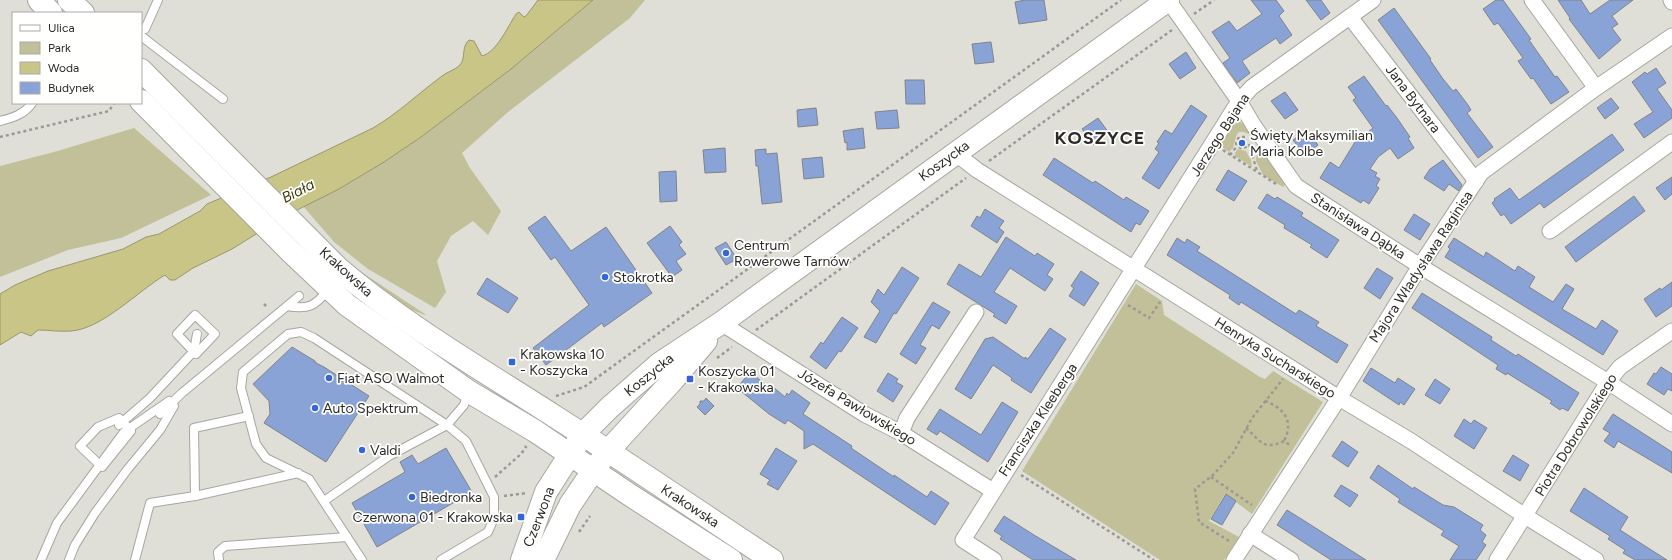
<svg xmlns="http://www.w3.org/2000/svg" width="1672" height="560" font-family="Figtree,sans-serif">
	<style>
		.green { fill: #c1c098 }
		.water { fill: #c8c587; stroke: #99976b }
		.building { fill: #89a3d7; stroke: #818388 }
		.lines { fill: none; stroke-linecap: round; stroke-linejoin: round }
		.lane-casing { stroke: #a7a7a1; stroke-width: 10 }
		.street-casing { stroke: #a7a7a1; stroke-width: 17 }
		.secondary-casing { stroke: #a7a7a1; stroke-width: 24 }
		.path { stroke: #9a9994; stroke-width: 2.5; stroke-dasharray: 3 3; stroke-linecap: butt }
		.lane { stroke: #fff; stroke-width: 8 }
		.street { stroke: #fff; stroke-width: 15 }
		.secondary { stroke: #fff; stroke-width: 22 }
		.poi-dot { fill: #3666d5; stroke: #fffffe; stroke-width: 1.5 }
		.labels { text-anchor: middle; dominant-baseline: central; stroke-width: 3.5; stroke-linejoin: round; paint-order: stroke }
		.street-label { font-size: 14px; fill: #2c2b29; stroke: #fffffe }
		.poi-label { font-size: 14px; fill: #2c2b29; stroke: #fffffe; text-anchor: start }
		.water-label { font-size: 15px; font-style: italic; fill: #3e3b08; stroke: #fffffe }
		.district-label { font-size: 18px; font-weight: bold; letter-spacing: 1px; fill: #2c2b27; stroke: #fffffe }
	</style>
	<rect width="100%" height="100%" fill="#dfdfd8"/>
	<g class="green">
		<polygon points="593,0 645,0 630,18 508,112 462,153 470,168 501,211 488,235 473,221 451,236 437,261 446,292 435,308 368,269 334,242 303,206 339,189 384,162 421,137 511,69"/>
		<path d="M1240,122l2,1 10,13c-17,-10 -15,-1 -19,12l-4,4 -8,-6c4,-7 9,-22 19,-24z"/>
		<polygon points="134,128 211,195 121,238 68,250 0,277 0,166 54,152"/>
		<polygon points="1257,144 1285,184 1283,187 1263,175 1256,161"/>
		<polygon points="1238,149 1246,151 1251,160 1252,167 1235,156 1235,153"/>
		<polygon points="349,264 425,314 425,315 402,306"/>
		<polygon points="1136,284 1162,301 1164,315 1260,377 1265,379 1273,371 1323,402 1252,514 1225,494 1209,521 1239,537 1224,560 1160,560 1022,471"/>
	</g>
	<path class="water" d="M538,0h55l-82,69 -90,68 -37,25 -45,27 -52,26 -55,34 -39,19 -18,12h-5l-5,-5c-27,16 -63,54 -94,56 -11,1 -22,-1 -33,-1l-7,6 -10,-4 -21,13v-51l15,-9 33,-14 75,-22 23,-12 13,-3 41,-23 7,-7 64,-27 102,-49c24,-14 46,-35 69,-52 5,-4 13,-6 18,-11 6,-7 1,-18 9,-25l5,1 8,15c15,-4 26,-30 34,-42l3,-2 5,5 2,-1z"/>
	<g class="building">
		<polygon points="1025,0 1044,0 1047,20 1019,24 1015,2"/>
		<polygon points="1251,0 1276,0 1284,11 1279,16 1292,35 1280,44 1276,38 1242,61 1250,73 1237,83 1223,63 1230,58 1212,32 1229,21 1237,31 1262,14"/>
		<polygon points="1306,0 1321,0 1330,13 1321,20"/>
		<polygon points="1496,0 1503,0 1531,39 1529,40 1555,77 1557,76 1569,92 1551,104 1533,78 1531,79 1518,61 1523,58 1498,23 1494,25 1483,9"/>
		<polygon points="1558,0 1581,0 1590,14 1610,0 1633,0 1612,16 1618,24 1612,28 1621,40 1599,59 1569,19 1570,18"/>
		<polygon points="1394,8 1431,59 1430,60 1443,79 1453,91 1456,89 1468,105 1471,110 1467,113 1493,147 1478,158 1378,20"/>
		<polygon points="991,42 994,62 975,64 972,44"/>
		<polygon points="1186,52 1196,68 1180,79 1169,64"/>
		<polygon points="1656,68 1666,83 1657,89 1672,110 1672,118 1644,138 1634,124 1653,112 1632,82 1645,72 1647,74"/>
		<polygon points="1364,76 1386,106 1387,105 1397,118 1410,137 1408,138 1414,148 1398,159 1390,148 1378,157 1370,169 1377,173 1375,176 1380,179 1376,186 1379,188 1369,204 1363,200 1361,203 1320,178 1330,162 1339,168 1355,142 1373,128 1353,100 1356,98 1348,87"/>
		<polygon points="905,80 924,80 925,104 906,104"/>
		<polygon points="1285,92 1298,110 1285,119 1271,101"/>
		<polygon points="1611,98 1619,108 1605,119 1597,108"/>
		<polygon points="1191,105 1207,116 1159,189 1142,178 1159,152 1155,149 1159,143 1157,142 1165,130 1172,134"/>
		<polygon points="816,108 818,125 798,127 797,110"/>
		<polygon points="897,110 899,128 877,129 875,112"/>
		<polygon points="1098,118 1109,133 1094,145 1082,129"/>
		<polygon points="863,128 865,148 847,150 847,142 845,143 843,131"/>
		<polygon points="1307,130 1318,145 1305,155 1293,140"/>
		<polygon points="1612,134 1624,150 1544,208 1540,203 1511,224 1504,214 1501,216 1492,203 1495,200 1494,199 1510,188 1519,200"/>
		<polygon points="725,148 726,172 705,173 703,150"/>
		<polygon points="766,149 766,154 777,153 782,202 762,204 758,166 756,166 755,150"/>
		<polygon points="822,157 824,177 804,179 802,159"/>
		<polygon points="1054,158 1093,183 1095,181 1124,200 1126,197 1149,211 1140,225 1136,223 1131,232 1043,175"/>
		<polygon points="1443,160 1462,185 1459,191 1449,184 1444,191 1424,178 1430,169"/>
		<polygon points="1228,170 1247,181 1234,201 1216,190"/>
		<polygon points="676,171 677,201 660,202 659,172"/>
		<polygon points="1672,177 1672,194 1665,200 1656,188"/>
		<polygon points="1267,194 1275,199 1277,197 1303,213 1301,216 1339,240 1327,258 1310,247 1312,245 1284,228 1285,225 1258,208"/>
		<polygon points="1634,196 1645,211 1576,262 1565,247"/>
		<polygon points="985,209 1004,221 999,228 1004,232 997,243 971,226 977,216 980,218"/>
		<polygon points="1414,214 1430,224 1420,240 1404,230"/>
		<polygon points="545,216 571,251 606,227 652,293 604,327 602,323 546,365 533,348 589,305 555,257 551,260 528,228"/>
		<polygon points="670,226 682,242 679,245 686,254 676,261 682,270 672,277 647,243"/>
		<polygon points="1006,237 1035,256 1037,253 1054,264 1047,275 1053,279 1045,291 1010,268 994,292 1017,306 1006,324 993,316 995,314 947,284 959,264 981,277"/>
		<polygon points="1177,238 1185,243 1187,239 1200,247 1197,251 1296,314 1299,310 1319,322 1316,326 1348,345 1337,363 1241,302 1239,305 1229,298 1230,295 1167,255"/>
		<polygon points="1454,238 1484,257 1486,252 1515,271 1518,266 1535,277 1529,287 1553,302 1566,284 1574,289 1562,309 1596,329 1602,320 1618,331 1603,355 1445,257 1450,249 1448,247"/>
		<polygon points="726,242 737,259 726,265 715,248"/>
		<polygon points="902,267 919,278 896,314 894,313 876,343 864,337 880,311 871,302 878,289 884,295"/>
		<polygon points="1377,268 1393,278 1380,299 1364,288"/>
		<polygon points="1081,271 1099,283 1084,306 1069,296 1074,288 1071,286"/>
		<polygon points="487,278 518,298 508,313 477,294"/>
		<polygon points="1672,282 1672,306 1656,317 1644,299 1660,288 1661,290"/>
		<polygon points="1422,293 1492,337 1491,340 1516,356 1518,354 1579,393 1568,411 1562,408 1560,410 1550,403 1552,401 1507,373 1506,375 1496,369 1498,365 1412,308"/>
		<polygon points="933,302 950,312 939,329 932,325 920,345 926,348 916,364 900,354"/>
		<polygon points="842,317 858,328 841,352 839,351 826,369 810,357 821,342 823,344"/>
		<polygon points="1050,328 1066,339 1031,393 1011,380 1012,378 993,365 971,399 955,389 985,339 993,337 1025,359 1025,357 1028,359"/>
		<polygon points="292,347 315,361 316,363 324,367 369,396 326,462 264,423 270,414 269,401 253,384"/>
		<polygon points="1661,367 1672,374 1672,391 1668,389 1664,395 1647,384 1654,373 1656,374"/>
		<polygon points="1371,368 1395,383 1398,378 1415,389 1404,405 1400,402 1399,405 1363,381"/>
		<polygon points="750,372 770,388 772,386 785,397 787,393 789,395 792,390 810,403 803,414 852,446 851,448 894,477 894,475 927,497 931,491 949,503 935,525 813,444 804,449 804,431 788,420 785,424 769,414 737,388"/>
		<polygon points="888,373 898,379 896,382 903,386 893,402 877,391"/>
		<polygon points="1435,379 1450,389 1440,404 1425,395"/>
		<polygon points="706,398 714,406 705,415 697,407 700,404 700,401 704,401"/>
		<polygon points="1002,402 1018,412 988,462 940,431 937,435 927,429 940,409 981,435"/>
		<polygon points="1613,414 1672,452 1672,473 1618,441 1614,448 1604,441 1610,433 1603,429"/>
		<polygon points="1464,419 1471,424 1474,420 1487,428 1474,449 1454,436"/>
		<polygon points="1342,441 1358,452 1348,467 1332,456"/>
		<polygon points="446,448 472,492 377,547 352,503 405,472 400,462 412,455 418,464"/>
		<polygon points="776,448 797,461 778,490 767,484 770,480 760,474"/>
		<polygon points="1513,455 1529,465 1520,481 1503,471"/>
		<polygon points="1378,465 1413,489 1414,487 1443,505 1454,507 1483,525 1480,530 1486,535 1482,542 1486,545 1476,560 1450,560 1459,546 1441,535 1444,531 1398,502 1400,499 1370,478"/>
		<polygon points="1341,485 1358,495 1350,507 1334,496"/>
		<polygon points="1584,488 1628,517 1620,530 1667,560 1635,560 1623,553 1625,550 1608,539 1610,536 1570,511"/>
		<polygon points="1226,494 1236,501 1222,525 1211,519"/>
		<polygon points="1287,510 1303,520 1366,560 1331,560 1277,525"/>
		<polygon points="1004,516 1034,535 1076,560 1033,560 1000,539 1002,536 994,531"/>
	</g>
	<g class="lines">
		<g class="lane-casing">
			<g id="lane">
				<polyline points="141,30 145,29 158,0"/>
				<polyline points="141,36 223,99"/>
				<path d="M0,121c12,-3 25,-7 32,-18"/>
				<polyline points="287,306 299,296"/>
				<polygon points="195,315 215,334 196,354 177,334"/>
				<path d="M160,414l22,-21 105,-87c22,4 28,0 42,-17"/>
				<polyline points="249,416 194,428 195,496 298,473"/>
				<polygon points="119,418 131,431 102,467 80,446 98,427"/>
				<polyline points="119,425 150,398 194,351 197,334"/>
				<polyline points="324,501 389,456 447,425 464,405 468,392"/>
				<polyline points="41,560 57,523 124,432 169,401 174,406 160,430 127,470 95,513 75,545 69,560"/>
				<polyline points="135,560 150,503 195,496"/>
				<polyline points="219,560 218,552 225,546 347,537"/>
				<polyline points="362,560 309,479 266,458 256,444 241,388 243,372 288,334 301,332 314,338 447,425 466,441 494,497 494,518 488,532 441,560"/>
			</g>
		</g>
		<g class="street-casing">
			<g id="street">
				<polyline points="1168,0 1239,101 1254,126 1296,186 1420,266 1608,382 1672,424"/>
				<polyline points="1532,0 1596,88"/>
				<polyline points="1671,0 1672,2"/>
				<polyline points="1350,17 1476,181"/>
				<polyline points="955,153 977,170 1339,398 1411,441 1525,516 1596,560"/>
				<polyline points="1550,231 1672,142"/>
				<polyline points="721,323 864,414 901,433 993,491"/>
				<polyline points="901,433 907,418 976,312"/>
				<polyline points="1250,534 1291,560"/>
				<polyline points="994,560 963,540 1239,101 1252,87 1373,0"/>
				<polyline points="1234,560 1339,398 1420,266 1481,173 1596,88 1672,36"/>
				<polyline points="1497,560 1608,382 1620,367 1672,331"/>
			</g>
		</g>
		<g class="secondary-casing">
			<g id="secondary">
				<polyline points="39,0 51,13"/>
				<polyline points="69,0 83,13"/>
				<path d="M141,70l198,199c66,56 142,100 215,147 74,47 145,96 218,144"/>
				<polyline points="141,101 291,252 347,305 468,391 535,431 630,495 731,560"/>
				<polyline points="522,560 546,492 583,434 610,407 659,364 721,323 1168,0"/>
				<polyline points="543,560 570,505 593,471 608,451 673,380 706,341"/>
			</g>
		</g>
		<g class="path">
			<polyline points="1194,14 1214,0"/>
			<polyline points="0,137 109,111 114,103"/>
			<polyline points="1245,137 1239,137 1236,143 1237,146 1243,149 1248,145"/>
			<polyline points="1249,144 1257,171"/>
			<polyline points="1223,150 1276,184"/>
			<polyline points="1230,155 1237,146"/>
			<polyline points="989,161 1172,30"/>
			<polyline points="264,304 268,308"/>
			<polyline points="1128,305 1149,318 1160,302"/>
			<polyline points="756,330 966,178"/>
			<polyline points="717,358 732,347"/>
			<polyline points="556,396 584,387 1121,0"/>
			<path d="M1265,401c20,8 29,20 19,40"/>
			<path d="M1246,428c15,13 17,23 38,13l7,5"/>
			<polyline points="1021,475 1154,560"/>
			<polyline points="495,477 521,454 526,447 524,446"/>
			<polyline points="1211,477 1252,505"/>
			<polyline points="504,496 527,493"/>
			<polyline points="579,532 590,516"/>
			<polyline points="1229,541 1199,522 1195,489 1213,475 1233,453 1252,418 1283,379"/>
		</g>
		<use href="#lane" class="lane"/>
		<use href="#street" class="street"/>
		<use href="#secondary" class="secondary"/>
	</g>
	<g class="poi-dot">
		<circle cx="1242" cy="143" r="4"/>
		<circle cx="726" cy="253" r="4"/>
		<circle cx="605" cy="277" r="4"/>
		<rect x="508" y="358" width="8" height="8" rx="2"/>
		<circle cx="329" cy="378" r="4"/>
		<rect x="686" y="375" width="8" height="8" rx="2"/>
		<circle cx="315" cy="408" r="4"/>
		<circle cx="362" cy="450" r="4"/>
		<circle cx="412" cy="497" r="4"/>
		<rect x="517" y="513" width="8" height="8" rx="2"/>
	</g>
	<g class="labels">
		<g class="street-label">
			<text transform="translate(1413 99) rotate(53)">Jana Bytnara</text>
			<text transform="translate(1220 135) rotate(-57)">Jerzego Bajana</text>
			<text transform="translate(944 161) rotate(-36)">Koszycka</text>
			<text transform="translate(1358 226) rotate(33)">Stanisława Dąbka</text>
			<text transform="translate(1421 267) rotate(-57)">Majora Władysława Raginisa</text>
			<text transform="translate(346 272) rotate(42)">Krakowska</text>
			<text transform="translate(1275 358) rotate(32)">Henryka Sucharskiego</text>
			<text transform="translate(649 375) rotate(-39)">Koszycka</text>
			<text transform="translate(857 407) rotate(31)">Józefa Pawłowskiego</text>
			<text transform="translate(1038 420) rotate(-57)">Franciszka Kleeberga</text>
			<text transform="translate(1576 435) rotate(-58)">Piotra Dobrowolskiego</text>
			<text transform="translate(690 506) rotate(33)">Krakowska</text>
			<text transform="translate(539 517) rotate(-69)">Czerwona</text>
		</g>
		<g class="poi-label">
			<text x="1250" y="135">Święty Maksymilian<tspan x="1250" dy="16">Maria Kolbe</tspan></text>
			<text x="734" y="245">Centrum<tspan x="734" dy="16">Rowerowe Tarnów</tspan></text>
			<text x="613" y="277">Stokrotka</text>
			<text x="520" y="354">Krakowska 10<tspan x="520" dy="16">- Koszycka</tspan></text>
			<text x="698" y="371">Koszycka 01<tspan x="698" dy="16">- Krakowska</tspan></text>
			<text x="337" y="378">Fiat ASO Walmot</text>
			<text x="323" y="408">Auto Spektrum</text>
			<text x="370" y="450">Valdi</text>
			<text x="420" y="497">Biedronka</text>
			<text x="513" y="517" text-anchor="end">Czerwona 01 - Krakowska</text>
		</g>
		<g class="water-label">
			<text transform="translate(298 191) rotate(-27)">Biała</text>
		</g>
		<g class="district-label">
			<text x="1100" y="138">KOSZYCE</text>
		</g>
	</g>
	<rect x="12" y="12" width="130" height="92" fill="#fffffe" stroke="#abaaa9"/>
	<rect x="20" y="25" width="20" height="6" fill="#ffffff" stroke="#abaaa9"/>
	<text x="48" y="32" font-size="12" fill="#2c2b29">Ulica</text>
	<rect x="20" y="42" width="20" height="12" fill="#c1c098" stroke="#abaaa9"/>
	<text x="48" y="52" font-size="12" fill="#2c2b29">Park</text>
	<rect x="20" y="62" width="20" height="12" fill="#c8c587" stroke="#abaaa9"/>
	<text x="48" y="72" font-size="12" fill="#2c2b29">Woda</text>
	<rect x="20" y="82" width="20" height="12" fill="#89a3d7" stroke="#abaaa9"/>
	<text x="48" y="92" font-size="12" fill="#2c2b29">Budynek</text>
</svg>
